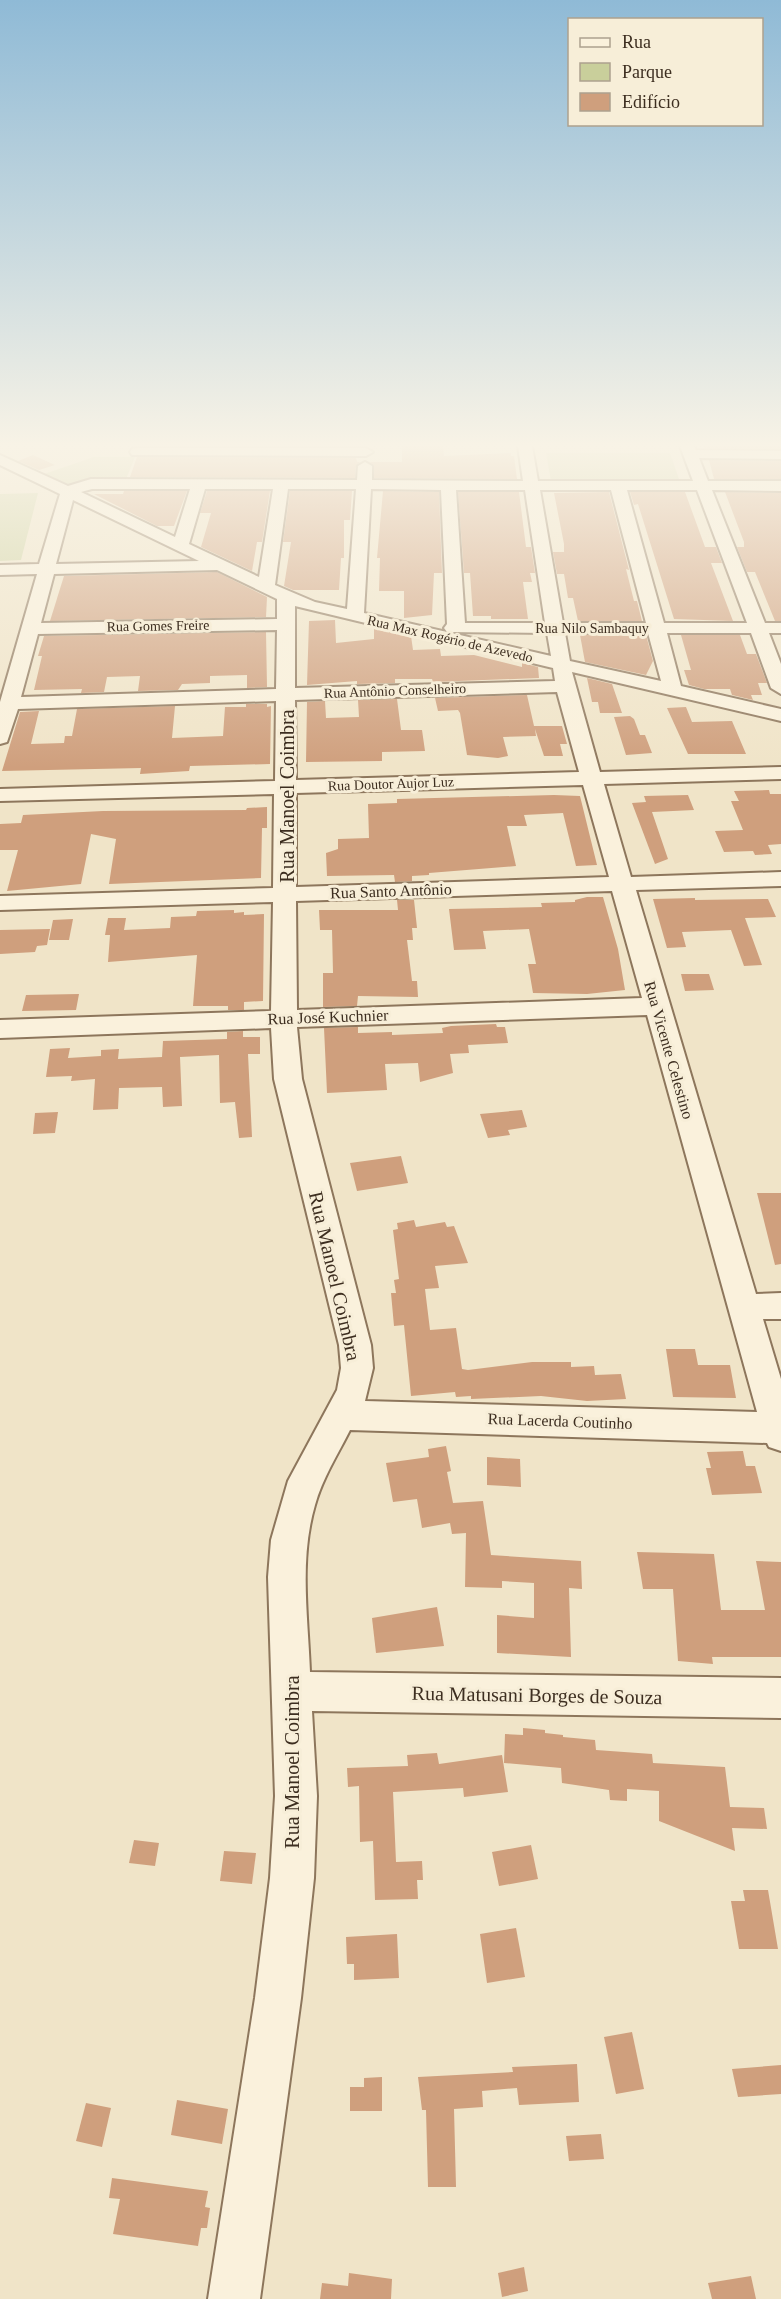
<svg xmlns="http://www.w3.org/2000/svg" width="781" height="2299" font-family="Georgia,serif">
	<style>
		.green { fill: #c9cf9b }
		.building { fill: #cf9f7d }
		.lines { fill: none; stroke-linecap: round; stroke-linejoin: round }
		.minor-casing { stroke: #8d765c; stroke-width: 4 }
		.minor { fill: #faf1dc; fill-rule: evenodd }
		.labels { text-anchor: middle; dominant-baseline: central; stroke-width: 6; stroke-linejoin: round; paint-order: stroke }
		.far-street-label { font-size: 14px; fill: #3d2e20; stroke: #f7eed8 }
		.street-label { font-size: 16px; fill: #3d2e20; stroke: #f7eed8 }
		.near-street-label { font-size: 20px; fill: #3d2e20; stroke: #f7eed8 }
	</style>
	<rect width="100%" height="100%" fill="#f0e4c8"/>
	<g class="green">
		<polygon points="546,453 670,453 680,482 551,481"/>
		<polygon points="94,457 135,457 124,484 68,491 38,476"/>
		<polygon points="38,493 21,560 0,561 0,494"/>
	</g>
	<g class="building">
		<polygon points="402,446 443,446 444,456 511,453 511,456 514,456 517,479 374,478 374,466 370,462 402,462"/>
		<polygon points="703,446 781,446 781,449 704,448"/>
		<polygon points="33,455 55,465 39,470 18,461"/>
		<polygon points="137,457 356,458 357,462 360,462 356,466 355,478 130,477"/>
		<polygon points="709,460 781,461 781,479 714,479"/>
		<polygon points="124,491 187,491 174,526 157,526 94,494 123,494"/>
		<polygon points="207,491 270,491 262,542 257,542 252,571 201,547 211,513 200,513"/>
		<polygon points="290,491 352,491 350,520 344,520 344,558 341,558 339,590 293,590 284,586 291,542 283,542"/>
		<polygon points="383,491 439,492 442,573 434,573 432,615 404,618 404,591 379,591 380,558 377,558"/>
		<polygon points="458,492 519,492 526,547 531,547 535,573 530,573 532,582 523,582 528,619 491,619 491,616 473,616 470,573 464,573"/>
		<polygon points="609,492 629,570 626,569 634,601 637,601 642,621 578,621 573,598 568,598 564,574 557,574 553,552 564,552 564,544 554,493"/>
		<polygon points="630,492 685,492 705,547 716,547 722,563 711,563 733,621 674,619 638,504 634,505"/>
		<polygon points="725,492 781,493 781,621 775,621 755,572 747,572 737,547 744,547 744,542"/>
		<polygon points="217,572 267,597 266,617 50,621 64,576"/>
		<polygon points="335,620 336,643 374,639 374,627 411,636 413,650 440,649 441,656 474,655 522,667 522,663 538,667 539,678 433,682 432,679 395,679 395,683 357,684 357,681 307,685 309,621"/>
		<polygon points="266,632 267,687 247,688 247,675 210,676 210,683 182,684 178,690 138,691 140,676 107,677 104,692 81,693 82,689 34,690 42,656 38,656 44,636"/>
		<polygon points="580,635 646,635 653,661 646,675 585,662"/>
		<polygon points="681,635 740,635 747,654 756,654 767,683 758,683 762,695 751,695 753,700 732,695 730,689 704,689 689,685 684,670 691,670"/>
		<polygon points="587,678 612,684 622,713 600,713 598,702 592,702"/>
		<polygon points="527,695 534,726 562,726 567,744 560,744 563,756 544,756 535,729 536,736 503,737 508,756 498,758 467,755 460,713 458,710 438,711 435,698"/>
		<polygon points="397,699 401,730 422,730 425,751 382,752 382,761 306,762 307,702 325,701 326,718 359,717 358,700"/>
		<polygon points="246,704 267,704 267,707 271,706 270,764 190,766 189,771 140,774 141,768 2,771 20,712 39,711 31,744 64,743 65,736 72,736 77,709 175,706 172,738 223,736 225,707 246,707"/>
		<polygon points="686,707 692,722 732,721 746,754 688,754 667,708"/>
		<polygon points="630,716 634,719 640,735 645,735 652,753 626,755 614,717"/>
		<polygon points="769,790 770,794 781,794 781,844 768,845 772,854 755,855 753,851 724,852 715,831 743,830 731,801 739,801 734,791"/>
		<polygon points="554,795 580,796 597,865 576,866 563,813 524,815 527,826 507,826 516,866 429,873 429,875 412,876 412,881 395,882 394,875 327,876 326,853 338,849 338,839 369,838 368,804 397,803 397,799"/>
		<polygon points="688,795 694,810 652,812 668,859 655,864 632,803 646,802 644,796"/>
		<polygon points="267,807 267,828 262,828 261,878 109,884 116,839 91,834 81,884 7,891 18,850 0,850 0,824 21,823 23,815 103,811 246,810 247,808"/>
		<polygon points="587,897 603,897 618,949 625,990 587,994 533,993 528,964 536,964 529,929 483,931 486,949 454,950 449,909 542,907 541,903 575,902 575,900"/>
		<polygon points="695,898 695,900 768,899 776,917 745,918 762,965 744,966 731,930 682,932 686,947 667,948 653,899"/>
		<polygon points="397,900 414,900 417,928 412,928 413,940 407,940 412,981 417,981 418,997 358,996 357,1006 323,1007 323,973 333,973 332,930 320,930 319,910 398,910"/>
		<polygon points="234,910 234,913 244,912 244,915 264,914 263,1001 244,1002 244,1010 228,1010 228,1006 193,1006 197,955 108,962 110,935 105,935 108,918 126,918 124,930 170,928 171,917 196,916 197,911"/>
		<polygon points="73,919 69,940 49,940 53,920"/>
		<polygon points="50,929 47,945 37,946 35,952 0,954 0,930"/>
		<polygon points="681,974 709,974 714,990 685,991"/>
		<polygon points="79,994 76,1010 22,1011 26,995"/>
		<polygon points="496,1024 497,1027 505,1027 508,1043 468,1045 469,1053 450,1054 453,1073 420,1082 418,1063 385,1064 387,1090 327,1093 324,1028 358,1027 358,1033 392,1032 392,1035 443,1033 442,1028 451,1026"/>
		<polygon points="243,1031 243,1037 260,1037 260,1054 248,1054 252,1137 239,1138 235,1102 220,1103 219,1055 180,1057 182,1106 163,1107 162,1087 119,1088 118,1109 93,1110 95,1079 71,1081 72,1076 46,1077 50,1049 70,1048 68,1058 101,1056 101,1050 119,1049 118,1059 162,1057 163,1041 227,1039 227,1032"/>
		<polygon points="522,1110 527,1127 508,1130 510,1135 488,1138 480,1114"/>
		<polygon points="58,1112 55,1133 33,1134 35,1113"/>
		<polygon points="401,1156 408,1183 357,1191 350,1163"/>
		<polygon points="757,1193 781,1193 781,1264 775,1265"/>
		<polygon points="414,1220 416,1227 445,1222 447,1227 454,1226 468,1263 435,1266 439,1288 425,1289 430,1330 456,1328 462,1369 468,1370 532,1362 571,1362 571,1367 594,1366 595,1375 621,1374 626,1399 587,1401 541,1396 471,1399 471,1396 456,1397 455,1392 411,1396 404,1325 394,1326 391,1293 396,1293 394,1280 399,1279 393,1230 398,1229 397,1223"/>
		<polygon points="666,1349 695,1349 698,1365 730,1365 736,1398 673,1397"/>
		<polygon points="446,1446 451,1471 447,1472 453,1503 483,1501 491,1555 581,1561 582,1589 569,1588 571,1657 497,1653 497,1615 534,1618 534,1583 502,1581 502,1588 465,1587 466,1533 452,1534 450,1523 422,1528 417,1499 393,1502 386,1463 429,1457 428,1449"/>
		<polygon points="743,1451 746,1466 755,1466 762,1493 712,1495 706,1468 711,1468 707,1452"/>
		<polygon points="487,1457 520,1459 521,1487 487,1485"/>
		<polygon points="637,1552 714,1554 721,1610 765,1610 756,1561 781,1562 781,1657 712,1657 713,1664 678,1661 673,1589 643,1589"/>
		<polygon points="437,1607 444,1646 376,1653 372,1618"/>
		<polygon points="523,1728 545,1730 545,1733 563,1735 563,1737 595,1740 596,1750 652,1754 653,1763 725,1767 730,1807 764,1808 767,1829 732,1828 735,1851 659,1821 659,1791 627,1789 627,1801 610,1800 609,1790 562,1783 561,1768 504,1763 505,1734 523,1735"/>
		<polygon points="437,1753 439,1764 502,1755 508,1792 464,1797 463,1788 393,1792 396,1862 422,1861 423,1880 417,1880 418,1899 375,1900 373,1841 360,1842 359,1786 348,1787 347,1768 408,1766 407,1755"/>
		<polygon points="134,1840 159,1843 155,1866 129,1863"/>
		<polygon points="531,1845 538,1879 499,1886 492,1852"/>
		<polygon points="224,1851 256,1853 252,1884 220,1881"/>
		<polygon points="743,1890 768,1890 778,1949 739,1949 731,1901 745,1901"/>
		<polygon points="516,1928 525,1977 487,1983 480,1934"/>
		<polygon points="397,1934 399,1978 354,1980 354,1964 347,1964 346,1937"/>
		<polygon points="632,2032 644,2089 616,2094 604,2037"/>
		<polygon points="577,2064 579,2102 519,2105 517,2088 482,2091 483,2107 454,2109 456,2187 428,2187 426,2110 422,2110 418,2077 513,2072 512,2067"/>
		<polygon points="781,2065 781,2094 738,2097 732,2069"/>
		<polygon points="382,2077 382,2111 350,2111 350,2087 364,2087 364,2078"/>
		<polygon points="177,2100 228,2109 222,2144 171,2135"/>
		<polygon points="86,2103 111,2108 102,2147 76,2141"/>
		<polygon points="601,2134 604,2159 569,2161 566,2136"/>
		<polygon points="112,2178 208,2191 205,2207 210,2208 207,2228 201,2228 198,2246 113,2234 120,2199 109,2198"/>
		<polygon points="524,2267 528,2291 502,2297 498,2273"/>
		<polygon points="349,2273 392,2279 391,2299 320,2299 322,2283 348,2286"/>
		<polygon points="751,2276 756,2299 712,2299 708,2283"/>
	</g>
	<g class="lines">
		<g class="minor-casing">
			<g id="minor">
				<path d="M518,446h14l6,35h155l-13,-35h14l2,4 85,1v8l-82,-1 9,23h73v10l-69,-1 53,133h16v10h-12l12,31v30l-10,-6 -20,-55h-84l14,53 100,23v12l-209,-49 28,100 181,-5v12l-177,5 27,93 150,-5v14l-145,4 120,404 25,-1v26h-18l18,60v72l-12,-4 -2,-4 -417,-13c-12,24 -28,49 -35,75 -16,54 -7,112 -5,167l471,6v40l-469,-7 5,85 -3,82 -13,120 -41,301h-52l47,-301 15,-120 5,-82 -7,-219 3,-37 17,-59 49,-91 4,-22 -2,-23 -65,-266 -3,-51 -271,10v-18l271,-9 2,-109 -273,8v-14l273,-8 1,-94 -274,7v-12l275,-8 1,-80 -258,8 -11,33 -7,2v-42l37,-128 -37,1v-10l39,-1 21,-70 -60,-29v-10l68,31 23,-7 266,1 1,-14 7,-4 7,4v14l151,1zM92,489h98l-15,48 -94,-45zM205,489h68l-14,88 -70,-33zM288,489h68l-9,120 -32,-7 -40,-17zM371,489l70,1 6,134 -3,4 3,4 100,1 4,23 -187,-43zM456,490h69l20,133h-80zM540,490h71l35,133h-83zM627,490h70l50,133h-83zM73,500l126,61 -143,3zM217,570l60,29v20l-236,4 13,-49zM295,606l258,62 2,13 -260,7zM277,630l-1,59 -255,8 17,-63zM565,633h83l13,48 -91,-20zM557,692l22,80 -283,8 -1,-80zM583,785l26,92 -313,10v-94zM612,891l30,107 -345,12 -1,-109zM647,1015l110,397 -392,-11 8,-33 -2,-23 -69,-266 -5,-52z"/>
				<polygon points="137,448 366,448 373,452 366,456 132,455 130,452 132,449"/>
			</g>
		</g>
		<use href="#minor" class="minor"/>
	</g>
	<linearGradient id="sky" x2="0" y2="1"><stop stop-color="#8fbad6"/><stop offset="0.58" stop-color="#f8f3e6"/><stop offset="1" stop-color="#f8f3e6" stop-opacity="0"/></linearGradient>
	<rect width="781" height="768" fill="url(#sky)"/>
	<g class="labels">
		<g class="far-street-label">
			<text transform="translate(158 626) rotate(-1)">Rua Gomes Freire</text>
			<text x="592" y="628">Rua Nilo Sambaquy</text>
			<text transform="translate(450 639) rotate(13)">Rua Max Rogério de Azevedo</text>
			<text transform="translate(395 691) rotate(-2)">Rua Antônio Conselheiro</text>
			<text transform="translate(391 784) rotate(-2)">Rua Doutor Aujor Luz</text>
		</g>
		<g class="street-label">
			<text transform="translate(391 891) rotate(-2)">Rua Santo Antônio</text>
			<text transform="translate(328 1017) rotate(-2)">Rua José Kuchnier</text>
			<text transform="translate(669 1050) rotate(74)">Rua Vicente Celestino</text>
			<text transform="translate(560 1421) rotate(2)">Rua Lacerda Coutinho</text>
		</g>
		<g class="near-street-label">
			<text transform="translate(287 796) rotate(-90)">Rua Manoel Coimbra</text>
			<text transform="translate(335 1276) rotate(77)">Rua Manoel Coimbra</text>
			<text transform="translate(537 1695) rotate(1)">Rua Matusani Borges de Souza</text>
			<text transform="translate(292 1762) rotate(-90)">Rua Manoel Coimbra</text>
		</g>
	</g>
	<rect x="568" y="18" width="195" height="108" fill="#f7eed8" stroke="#ada18e" stroke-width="1.5"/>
	<rect x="580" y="38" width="30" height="9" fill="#faf1dc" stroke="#ada18e" stroke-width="1.5"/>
	<text x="622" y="48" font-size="18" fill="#3d2e20">Rua</text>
	<rect x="580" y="63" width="30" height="18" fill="#c9cf9b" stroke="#ada18e" stroke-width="1.5"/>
	<text x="622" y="78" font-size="18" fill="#3d2e20">Parque</text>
	<rect x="580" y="93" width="30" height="18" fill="#cf9f7d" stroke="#ada18e" stroke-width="1.5"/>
	<text x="622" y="108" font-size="18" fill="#3d2e20">Edifício</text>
</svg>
